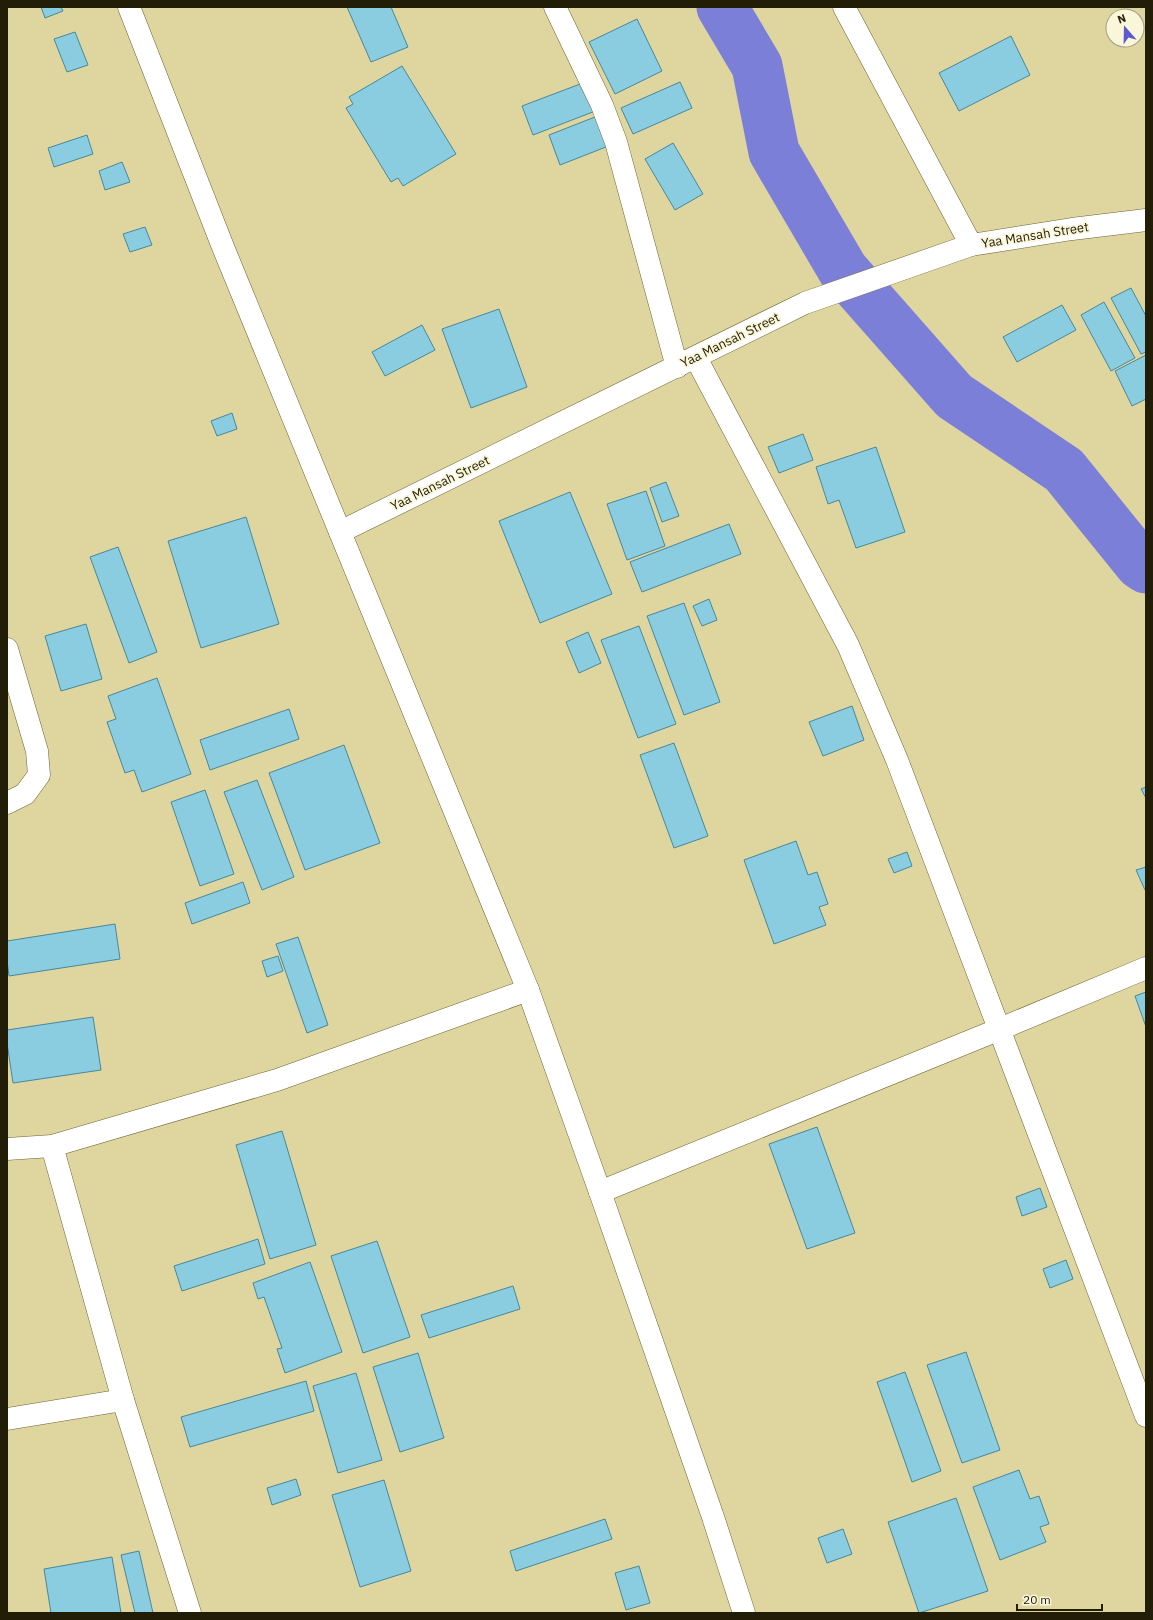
<svg xmlns="http://www.w3.org/2000/svg" width="1153" height="1620" font-family="'IBM Plex Sans',sans-serif">
	<style>
		.lines { fill: none; stroke-linecap: round; stroke-linejoin: round }
		.river { stroke: #7b7fd8; stroke-width: 51 }
		.building { fill: #8acce0; stroke: #47889b }
		.minor-casing { stroke: #6d6431; stroke-width: 23 }
		.minor { stroke: #fff; stroke-width: 22 }
		.labels { text-anchor: middle; dominant-baseline: central; stroke-width: 3.5; stroke-linejoin: round; paint-order: stroke }
		.street-label { font-size: 13px; fill: #211d07; stroke: #faf6da }
	</style>
	<rect width="100%" height="100%" fill="#dfd59e"/>
	<g class="lines">
		<polyline class="river" points="722,7 757,66 774,152 843,270 954,396 1064,470 1140,564 1146,568"/>
	</g>
	<g class="building">
		<polygon points="41,7 61,7 63,11 45,18"/>
		<polygon points="347,7 391,7 408,47 371,62"/>
		<polygon points="637,19 662,71 615,94 589,42"/>
		<polygon points="75,32 88,65 67,72 54,39"/>
		<polygon points="1011,36 1030,75 959,111 939,73"/>
		<polygon points="402,66 456,154 403,186 398,178 391,182 346,108 353,104 349,97"/>
		<polygon points="588,81 598,110 533,135 522,106"/>
		<polygon points="680,82 692,108 633,134 621,108"/>
		<polygon points="600,115 611,145 560,165 549,135"/>
		<polygon points="87,135 93,154 54,167 48,148"/>
		<polygon points="673,143 703,194 675,210 645,159"/>
		<polygon points="122,162 130,182 105,190 99,171"/>
		<polygon points="145,227 152,245 130,252 123,234"/>
		<polygon points="1131,288 1146,316 1146,352 1141,354 1111,298"/>
		<polygon points="1104,302 1135,358 1111,371 1081,315"/>
		<polygon points="1062,305 1076,330 1017,362 1003,337"/>
		<polygon points="499,309 527,387 471,408 442,329"/>
		<polygon points="422,325 435,350 385,376 372,352"/>
		<polygon points="1146,355 1146,399 1132,406 1115,371"/>
		<polygon points="232,413 237,429 217,436 211,421"/>
		<polygon points="803,434 813,460 779,473 768,447"/>
		<polygon points="876,447 905,532 856,548 839,500 828,504 816,467"/>
		<polygon points="666,482 679,516 662,522 650,488"/>
		<polygon points="646,491 665,546 627,560 607,504"/>
		<polygon points="570,492 612,594 540,623 499,521"/>
		<polygon points="246,517 279,624 201,648 168,541"/>
		<polygon points="729,524 741,554 642,592 630,562"/>
		<polygon points="118,547 157,652 129,663 90,557"/>
		<polygon points="709,599 717,620 702,626 693,606"/>
		<polygon points="684,603 720,702 684,715 647,616"/>
		<polygon points="86,624 102,679 61,691 45,636"/>
		<polygon points="639,626 676,724 638,738 601,640"/>
		<polygon points="588,632 601,663 579,673 566,642"/>
		<polygon points="157,678 191,774 142,792 134,770 125,773 107,722 116,719 108,696"/>
		<polygon points="852,706 864,740 823,756 809,722"/>
		<polygon points="289,709 299,739 210,770 200,740"/>
		<polygon points="674,743 708,836 674,848 640,755"/>
		<polygon points="344,745 380,843 305,870 269,773"/>
		<polygon points="257,780 294,877 262,890 224,792"/>
		<polygon points="1146,787 1146,798 1141,789"/>
		<polygon points="205,790 234,874 200,886 171,802"/>
		<polygon points="796,841 808,875 817,872 828,904 819,907 826,925 774,944 744,860"/>
		<polygon points="907,852 912,866 894,873 888,859"/>
		<polygon points="1146,867 1146,889 1145,890 1136,870"/>
		<polygon points="243,882 250,903 192,924 185,903"/>
		<polygon points="115,924 120,959 9,976 7,960 7,941"/>
		<polygon points="298,937 328,1025 307,1033 276,944"/>
		<polygon points="278,956 283,971 267,977 262,961"/>
		<polygon points="1146,992 1146,1027 1135,996"/>
		<polygon points="93,1017 101,1070 13,1083 7,1043 7,1030"/>
		<polygon points="817,1127 855,1233 807,1249 769,1144"/>
		<polygon points="282,1131 316,1245 270,1259 236,1145"/>
		<polygon points="1040,1188 1047,1207 1022,1216 1016,1197"/>
		<polygon points="258,1239 265,1264 182,1291 174,1266"/>
		<polygon points="377,1241 410,1337 363,1353 331,1256"/>
		<polygon points="1066,1260 1073,1279 1050,1288 1043,1269"/>
		<polygon points="310,1262 342,1352 285,1373 277,1349 282,1348 264,1297 258,1299 253,1283"/>
		<polygon points="513,1286 520,1309 429,1338 421,1315"/>
		<polygon points="966,1352 1000,1450 962,1463 927,1365"/>
		<polygon points="418,1353 444,1438 400,1452 373,1367"/>
		<polygon points="905,1372 941,1471 912,1482 877,1382"/>
		<polygon points="356,1373 382,1460 338,1473 313,1386"/>
		<polygon points="306,1381 314,1411 190,1447 181,1417"/>
		<polygon points="1019,1470 1030,1499 1039,1496 1049,1524 1040,1527 1046,1542 1000,1560 973,1487"/>
		<polygon points="296,1479 301,1495 272,1505 267,1488"/>
		<polygon points="384,1480 411,1571 360,1587 332,1495"/>
		<polygon points="956,1498 988,1591 919,1613 888,1522"/>
		<polygon points="605,1519 612,1539 516,1571 510,1551"/>
		<polygon points="843,1529 852,1554 827,1563 818,1538"/>
		<polygon points="139,1551 153,1613 135,1613 121,1555"/>
		<polygon points="112,1557 121,1613 51,1613 44,1569"/>
		<polygon points="639,1566 650,1603 626,1610 615,1573"/>
	</g>
	<g class="lines">
		<g class="minor-casing">
			<g id="minor">
				<polyline points="129,7 223,247 528,990 600,1192 713,1517 744,1613"/>
				<polyline points="555,7 602,105 616,142 677,367"/>
				<polyline points="844,7 971,245"/>
				<polyline points="696,358 848,645 897,760 1146,1416"/>
				<polyline points="340,532 805,303 971,245 1072,229 1146,220"/>
				<polyline points="7,649 37,751 39,775 25,794 7,803"/>
				<polyline points="52,1146 123,1400 190,1613"/>
				<polyline points="7,1149 52,1146 277,1080 528,990"/>
				<polyline points="600,1192 1000,1029 1146,968"/>
				<polyline points="7,1419 123,1400"/>
			</g>
		</g>
		<use href="#minor" class="minor"/>
	</g>
	<g class="labels">
		<g class="street-label">
			<text transform="translate(1035 235) rotate(-9)">Yaa Mansah Street</text>
			<text transform="translate(730 340) rotate(-26)">Yaa Mansah Street</text>
			<text transform="translate(440 483) rotate(-26)">Yaa Mansah Street</text>
		</g>
	</g>
	<rect width="1153" height="1620" fill="none" stroke="#211d07" stroke-width="16"/>
	<g transform="translate(1125 28) rotate(340)"><circle r="19" fill="#faf6da" stroke="#a39f86"/>
	<path d="M0-3L7 15L0 10L-7 15Z" fill="#5c58d0"/>
	<text y="-6" font-size="11" font-weight="bold" text-anchor="middle" fill="#211d07">N</text>
	</g>
	<path d="M1017 1604v6h85v-6" fill="none" stroke="#211d07" stroke-width="2"/>
	<text x="1023" y="1604" font-size="12" fill="#211d07" stroke="#faf6da" stroke-width="3" paint-order="stroke">20 m</text>
</svg>
